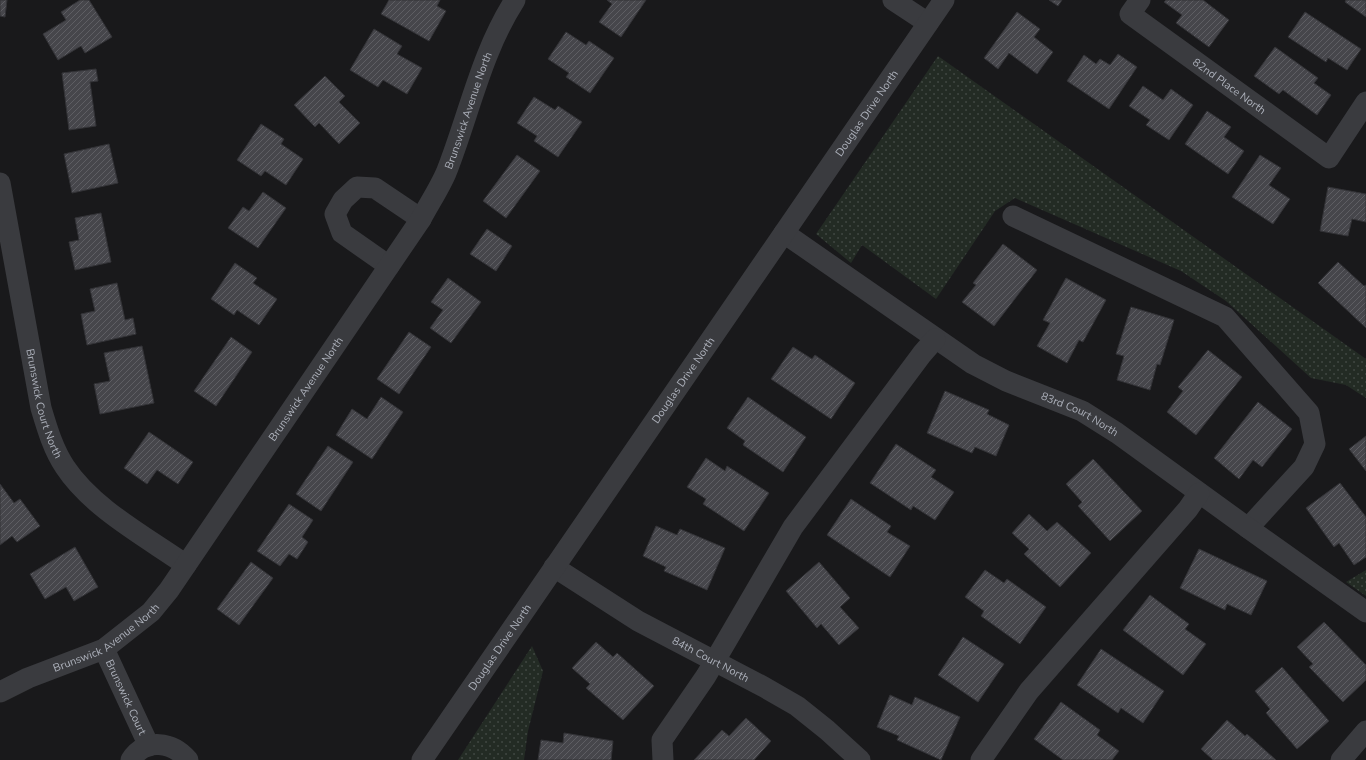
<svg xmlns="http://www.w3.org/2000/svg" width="1366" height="760" font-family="'Nunito Sans',sans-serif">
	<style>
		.grass { fill: url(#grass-dots) }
		.building { fill: url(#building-hatch); stroke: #333337 }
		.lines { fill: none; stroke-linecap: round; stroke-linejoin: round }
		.minor { stroke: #3a3b3f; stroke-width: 21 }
		.labels { text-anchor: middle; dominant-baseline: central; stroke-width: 4; stroke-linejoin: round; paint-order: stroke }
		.street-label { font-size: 11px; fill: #acb0ba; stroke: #141416 }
	</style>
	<defs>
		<pattern id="grass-dots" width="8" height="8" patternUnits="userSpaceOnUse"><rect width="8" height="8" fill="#232b24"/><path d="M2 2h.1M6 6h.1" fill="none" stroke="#404742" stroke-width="1.8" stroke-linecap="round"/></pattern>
		<pattern id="building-hatch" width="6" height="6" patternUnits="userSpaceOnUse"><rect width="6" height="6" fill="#46464b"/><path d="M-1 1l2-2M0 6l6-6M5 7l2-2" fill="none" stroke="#5e5e63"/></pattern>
	</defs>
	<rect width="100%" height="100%" fill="#19191b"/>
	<g class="grass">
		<polygon points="938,56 1366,359 1366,398 1346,385 1311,378 1226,301 1181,271 1015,198 995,211 936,299 862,245 851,263 816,234"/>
		<polygon points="1366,570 1366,596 1346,582"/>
		<polygon points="532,646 543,671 528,731 524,760 458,760"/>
	</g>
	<g class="building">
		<polygon points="0,0 7,0 5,17 0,16"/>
		<polygon points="80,0 89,0 112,37 85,53 81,46 58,60 43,34 66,20 61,12"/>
		<polygon points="389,0 440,0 437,6 446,11 429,41 381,14"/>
		<polygon points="607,0 646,0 621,37 599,22 612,4"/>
		<polygon points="1049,0 1062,0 1058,6"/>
		<polygon points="1166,0 1203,0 1229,20 1209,47 1176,23 1182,15 1164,2"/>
		<polygon points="1346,0 1366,0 1366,17 1345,2"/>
		<polygon points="1017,12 1040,29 1034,37 1053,52 1037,74 1009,53 998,69 984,58"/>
		<polygon points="1305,12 1361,49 1347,70 1328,58 1326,62 1288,37"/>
		<polygon points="374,29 402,46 397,54 422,68 407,94 383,80 378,87 350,70"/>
		<polygon points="566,32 586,45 589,41 614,58 590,93 566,77 569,73 548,59"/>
		<polygon points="1275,47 1318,78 1314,83 1331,95 1317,115 1283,90 1279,94 1254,76"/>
		<polygon points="1118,54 1137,67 1109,109 1067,81 1084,55 1096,64 1100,59 1110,65"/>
		<polygon points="96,69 98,81 90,82 96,126 69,130 62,73"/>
		<polygon points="325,76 345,96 339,102 360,123 339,144 319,123 315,127 294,105"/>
		<polygon points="1143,86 1163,100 1171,89 1193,105 1169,140 1146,125 1150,120 1129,106"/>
		<polygon points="534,97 555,110 558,106 582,122 558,157 534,141 537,136 517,123"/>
		<polygon points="1207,111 1231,127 1224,137 1244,151 1228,174 1185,144"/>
		<polygon points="261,124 284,139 281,144 303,159 286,185 265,171 261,176 237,160"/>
		<polygon points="109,144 118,183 72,193 64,154"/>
		<polygon points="517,155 540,171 506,218 483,201"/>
		<polygon points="1260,155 1281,168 1269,185 1290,199 1273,224 1232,197"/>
		<polygon points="1328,187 1366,194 1366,222 1352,219 1348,236 1320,231"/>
		<polygon points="263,192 286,208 258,248 228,228 243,207 249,211"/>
		<polygon points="101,213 111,262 75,270 69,242 79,240 75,218"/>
		<polygon points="487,229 512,246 496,271 470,254"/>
		<polygon points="1003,244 1037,270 994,326 962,302 976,285 973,283"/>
		<polygon points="1338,262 1364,286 1366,285 1366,328 1318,283"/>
		<polygon points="235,263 257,278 253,283 277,299 259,325 237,310 234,315 211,299"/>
		<polygon points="448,278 481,302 451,343 430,328 443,310 431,302"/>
		<polygon points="1066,278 1106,300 1083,342 1079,340 1067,363 1037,346 1050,323 1043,320"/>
		<polygon points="117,283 125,320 133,318 136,334 87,345 81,314 95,311 90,289"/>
		<polygon points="1131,307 1174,320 1160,365 1157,364 1150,390 1117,380 1124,356 1116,354"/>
		<polygon points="409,332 431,347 399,394 377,379"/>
		<polygon points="231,337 252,352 216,406 194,391"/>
		<polygon points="142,346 154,403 100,414 94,384 110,381 104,353"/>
		<polygon points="793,347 812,359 815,355 855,383 831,419 771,379"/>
		<polygon points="1208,350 1242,377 1196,435 1167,412 1183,391 1178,387"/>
		<polygon points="945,391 989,410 987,414 1009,425 996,456 975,447 972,453 927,433"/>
		<polygon points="381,397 403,412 372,459 336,435 352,409 367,419"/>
		<polygon points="748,397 806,437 783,472 743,445 745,441 727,428"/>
		<polygon points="1258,402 1292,429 1262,467 1253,460 1239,479 1214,458"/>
		<polygon points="149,432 193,462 178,484 157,470 147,484 124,468"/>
		<polygon points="1366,436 1366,471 1349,449"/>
		<polygon points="896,444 936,470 931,477 954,492 935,520 913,506 911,510 870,483"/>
		<polygon points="328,446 353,462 321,511 296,494"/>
		<polygon points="706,458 725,471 727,466 769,493 744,531 703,504 706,499 687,487"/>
		<polygon points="1093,459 1142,511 1110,541 1078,506 1082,502 1066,484"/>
		<polygon points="1340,483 1366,517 1366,557 1354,565 1339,543 1334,547 1306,508"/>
		<polygon points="0,484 14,503 20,499 40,526 17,542 12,536 0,545"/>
		<polygon points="851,499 891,526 887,532 910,546 890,577 827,535"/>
		<polygon points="289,504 313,520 302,537 308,542 297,559 289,554 280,566 257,551"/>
		<polygon points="1029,514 1047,531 1057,522 1091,553 1060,587 1024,554 1029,549 1012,533"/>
		<polygon points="656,526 677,535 680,529 725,548 707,590 664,571 666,567 643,556"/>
		<polygon points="75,547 98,587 74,601 66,587 45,599 30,574"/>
		<polygon points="1199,549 1267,581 1251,615 1227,604 1225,610 1180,588"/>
		<polygon points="251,562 273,578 239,625 217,609"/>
		<polygon points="819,562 850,598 840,607 859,628 839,645 821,624 817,628 786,591"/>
		<polygon points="985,570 1004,583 1007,579 1046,607 1020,644 981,616 984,611 965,597"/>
		<polygon points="1150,595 1189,624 1185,629 1206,644 1183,675 1123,630"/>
		<polygon points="1324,622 1366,665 1366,680 1343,702 1309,667 1313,664 1297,647"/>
		<polygon points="963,637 1004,664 978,702 938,675"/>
		<polygon points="596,642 613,657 617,653 654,686 623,720 586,688 590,684 572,668"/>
		<polygon points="1101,649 1164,691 1143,723 1121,708 1118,713 1077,685"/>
		<polygon points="1282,667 1329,721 1297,749 1266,713 1270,709 1255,691"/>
		<polygon points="890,695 912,705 915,697 960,717 941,760 897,740 899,736 877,727"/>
		<polygon points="1061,702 1100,730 1097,735 1119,751 1112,760 1063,760 1034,739"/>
		<polygon points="746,718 771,741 754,760 694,760 722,730 729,736"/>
		<polygon points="1227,720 1245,736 1247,734 1276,760 1213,760 1201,749"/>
		<polygon points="564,733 613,741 611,760 538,760 541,740 563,743"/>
	</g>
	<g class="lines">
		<g class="minor">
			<polyline points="893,0 928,23"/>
			<path id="s1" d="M1140,0l-10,14 199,144 37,-56"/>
			<path id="s2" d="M0,183l41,225c6,20 12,41 24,59 27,41 81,70 121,98"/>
			<polyline points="1013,216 1225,317 1309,413 1315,444 1304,467 1248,528"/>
			<path id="s3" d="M784,233l189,131 33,17 76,30 35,22 131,95 118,84"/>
			<polyline points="389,266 342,233 335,214 343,200 357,187 375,188 421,219"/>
			<path id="s4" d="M554,567l84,54 126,66 33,19 30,24 33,30"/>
			<path id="s5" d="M104,649l45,97"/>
			<path id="s6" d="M0,692l28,-14 76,-29 47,-37 18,-22 252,-371c8,-15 18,-30 25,-46 23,-58 35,-120 69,-173"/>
			<path d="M131,760c14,-23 42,-18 57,0"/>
			<path id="s7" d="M422,760l522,-760"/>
			<polyline points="663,760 662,740 706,676 793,527 922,354 935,339"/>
			<polyline points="981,760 1029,691 1188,509 1199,493"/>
			<polyline points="1341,760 1366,731"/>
		</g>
	</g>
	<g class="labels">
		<g class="street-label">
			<text stroke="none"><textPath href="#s1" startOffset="140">82nd Place North</textPath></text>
			<text stroke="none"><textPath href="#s6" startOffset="768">Brunswick Avenue North</textPath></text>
			<text stroke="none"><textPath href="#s7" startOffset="785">Douglas Drive North</textPath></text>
			<text stroke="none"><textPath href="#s7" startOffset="461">Douglas Drive North</textPath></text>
			<text stroke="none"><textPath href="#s6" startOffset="444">Brunswick Avenue North</textPath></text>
			<text stroke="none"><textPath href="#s2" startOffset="225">Brunswick Court North</textPath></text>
			<text stroke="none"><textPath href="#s3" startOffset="348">83rd Court North</textPath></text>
			<text stroke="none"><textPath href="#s6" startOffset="120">Brunswick Avenue North</textPath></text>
			<text stroke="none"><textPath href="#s7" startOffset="137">Douglas Drive North</textPath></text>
			<text stroke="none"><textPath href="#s4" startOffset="182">84th Court North</textPath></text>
			<text stroke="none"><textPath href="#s5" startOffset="53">Brunswick Court</textPath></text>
		</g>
	</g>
</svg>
